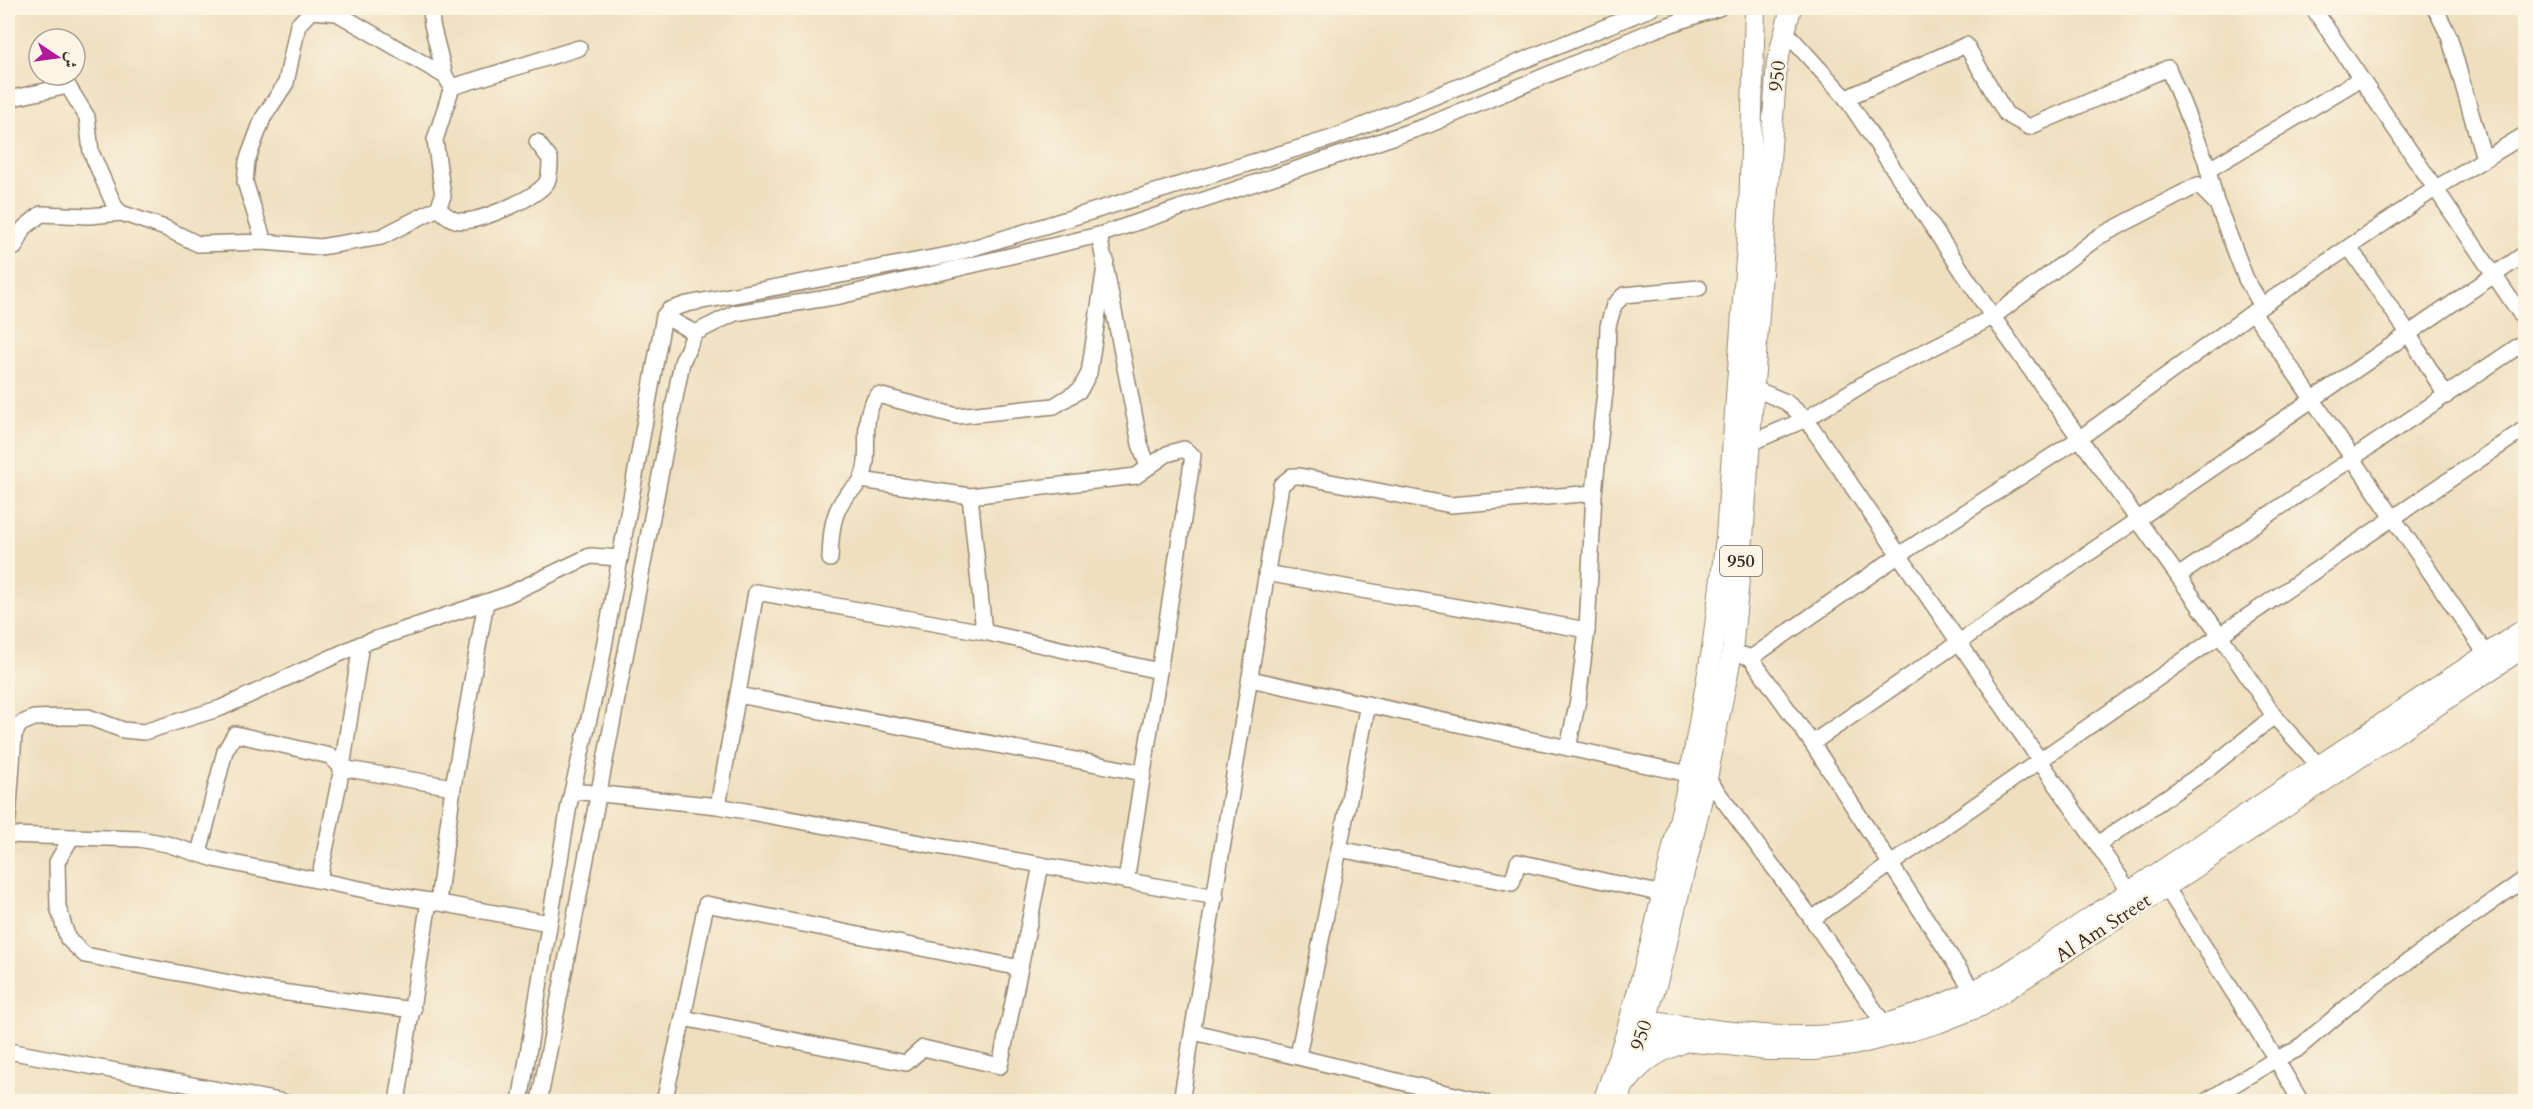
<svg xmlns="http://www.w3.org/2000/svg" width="2533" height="1109" font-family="Cardo,Amiri,serif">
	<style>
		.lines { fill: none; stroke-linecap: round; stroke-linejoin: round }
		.minor-casing { stroke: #94856e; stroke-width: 18 }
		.major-casing { stroke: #94856e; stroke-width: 22 }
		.minor { stroke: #fff; stroke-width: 15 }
		.major { stroke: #fff; stroke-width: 20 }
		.labels { text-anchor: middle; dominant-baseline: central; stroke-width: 5; stroke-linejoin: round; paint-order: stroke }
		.shield { fill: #fcf5e5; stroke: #75675a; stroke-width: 1.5 }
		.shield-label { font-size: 18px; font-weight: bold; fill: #3b2a1e }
		.street-label { font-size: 20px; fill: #3b2a1e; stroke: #fcf5e5 }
	</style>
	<rect width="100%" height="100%" fill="#fcf5e5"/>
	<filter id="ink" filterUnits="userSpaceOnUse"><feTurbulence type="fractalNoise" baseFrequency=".0167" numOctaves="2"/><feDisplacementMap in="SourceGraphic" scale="12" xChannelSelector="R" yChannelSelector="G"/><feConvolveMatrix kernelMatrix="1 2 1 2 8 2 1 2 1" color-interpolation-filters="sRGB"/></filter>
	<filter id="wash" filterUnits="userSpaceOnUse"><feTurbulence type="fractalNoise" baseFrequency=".008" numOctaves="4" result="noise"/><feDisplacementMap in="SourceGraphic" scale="24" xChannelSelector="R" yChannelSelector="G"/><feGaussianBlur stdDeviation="1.35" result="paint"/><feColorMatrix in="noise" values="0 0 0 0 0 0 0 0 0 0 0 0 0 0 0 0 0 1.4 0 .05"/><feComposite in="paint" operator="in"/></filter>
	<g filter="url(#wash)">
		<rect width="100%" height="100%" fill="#eee0bf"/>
	</g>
	<g filter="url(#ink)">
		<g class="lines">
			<g class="minor-casing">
				<g id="minor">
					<polyline points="431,8 432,25 445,76"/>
					<polyline points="2313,8 2526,322"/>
					<polyline points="2435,8 2449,36 2484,159"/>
					<polyline points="1784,30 1846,98 1993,317 2220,635 2274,716 2320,767"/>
					<polyline points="452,87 579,48"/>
					<polyline points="1846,98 1966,45 2006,114 2029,127 2168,68 2206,161 2216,202"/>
					<polyline points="8,99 68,86 87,117 91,152 115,207 121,213"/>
					<polyline points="2208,170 2360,79"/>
					<path d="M438,208c7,6 13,13 24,13 19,0 75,-23 85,-39 3,-6 3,-16 3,-23l-13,-17"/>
					<polyline points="1099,235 1140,444 1148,467"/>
					<polyline points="2349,247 2408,333 2446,396"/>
					<polyline points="8,249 15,247 24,228 41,214 89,216 121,213 165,228 198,244 264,242 320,247 381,237 438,208 443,196 435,140 452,87 445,76 337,13 311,11 298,25 286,83 263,118 247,161 245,182 264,242"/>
					<polyline points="2253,312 2486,654"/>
					<polyline points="664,316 695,333"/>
					<polyline points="1753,388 1786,402 1806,419 2130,892"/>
					<polyline points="1750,443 1806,419 1873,378 1993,317 2098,237 2198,185 2217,204 2246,279 2262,306"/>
					<polyline points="861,480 970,496"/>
					<path d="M830,559c1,-22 1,-43 15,-62 4,-6 13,-10 16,-17 13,-24 -4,-62 17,-85l79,21 97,-10 26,-16 9,-17 17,-113"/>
					<polyline points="1266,573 1587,630 1578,700 1568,748"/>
					<polyline points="2178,576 2526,341"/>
					<polyline points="1587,630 1594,493 1606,382 1608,326 1614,305 1624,295 1699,288"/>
					<polyline points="984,632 970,496 1136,476 1167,454 1184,449 1193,456 1126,881"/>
					<polyline points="1743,655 1751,658 1812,743 1973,991"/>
					<polyline points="1751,658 1899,555 2080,438 2253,312 2433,190 2526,134"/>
					<polyline points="1250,679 1707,778 1812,919 1884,1024"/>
					<polyline points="738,695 1143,773"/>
					<polyline points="1812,743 2526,253"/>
					<polyline points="573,791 718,806 1216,897"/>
					<polyline points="718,806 756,592 984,632 1159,671"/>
					<polyline points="8,819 14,735 20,724 34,718 63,717 88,717 123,730 144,732 221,708 361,644 507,595 590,556 620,558"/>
					<polyline points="8,835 139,839 167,844 218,860 375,892 429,901"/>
					<polyline points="71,838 57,862 58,907 68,939 85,955 266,990 413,1010"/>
					<polyline points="2098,844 2211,767 2274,716"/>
					<polyline points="1339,849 1368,704"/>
					<polyline points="199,853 225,751 235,734 330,756 342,768 453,787"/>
					<polyline points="319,880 342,768 361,644"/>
					<polyline points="2166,887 2276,1059 2296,1050 2365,992 2526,878"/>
					<polyline points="438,902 453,787 486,602"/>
					<polyline points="1812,919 2220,635 2526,428"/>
					<polyline points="683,1018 706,904 1020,968"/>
					<polyline points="1194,1032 1484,1102"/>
					<polyline points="8,1051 284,1102"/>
					<polyline points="1298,1056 1339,849 1512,883 1518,862 1663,894"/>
					<polyline points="397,1102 429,901 549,923"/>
					<polyline points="520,1102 569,805 598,680 655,365 664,316 669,310 687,304 953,254 1335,137 1652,8"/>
					<polyline points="539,1102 682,362 695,333 735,313 840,296 1099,235 1426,126 1654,30 1719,8"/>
					<polyline points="664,1102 683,1018 906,1063 923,1048 1000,1066 1041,865"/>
					<polyline points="1181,1102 1281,485 1292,476 1299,476 1451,505 1594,493"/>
					<polyline points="2205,1102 2276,1059 2301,1102"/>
				</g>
			</g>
			<g class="major-casing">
				<g id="major">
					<path d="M1634,1020c67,7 138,22 205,14 59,-8 116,-33 167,-60l520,-346"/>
					<polyline points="1628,1037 1730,1045 1767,1050 1813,1050 1853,1045 1906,1032 1938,1023 1981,1006 2166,887 2526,646"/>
					<path d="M1629,1080c14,-19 29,-28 51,-36"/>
					<polyline points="1603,1102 1625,1037 1651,943 1690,774 1712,650 1726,537 1749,216 1755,8"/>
					<polyline points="1618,1102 1646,1021 1660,971 1707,778 1732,652 1743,538 1777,62 1791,8"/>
				</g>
			</g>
			<use href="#minor" class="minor"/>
			<use href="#major" class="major"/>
		</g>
	</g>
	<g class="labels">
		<rect class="shield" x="1720" y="546" width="42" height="30" rx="4.5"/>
		<g class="shield-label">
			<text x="1741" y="561">950</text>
		</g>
		<g class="street-label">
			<text transform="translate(1777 76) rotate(-84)">950</text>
			<text transform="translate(2103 928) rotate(-33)">Al Am Street</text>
			<text transform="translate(1641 1035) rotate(-72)">950</text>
		</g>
	</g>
	<rect width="2533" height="1109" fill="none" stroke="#fcf5e5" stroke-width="30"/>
	<g transform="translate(57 57) rotate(103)"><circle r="28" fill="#fcf5e5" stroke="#afa495" stroke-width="1.5"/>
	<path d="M0-4.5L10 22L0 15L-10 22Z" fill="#b5179e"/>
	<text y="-9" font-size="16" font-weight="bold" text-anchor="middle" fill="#3b2a1e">ش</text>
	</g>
</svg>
